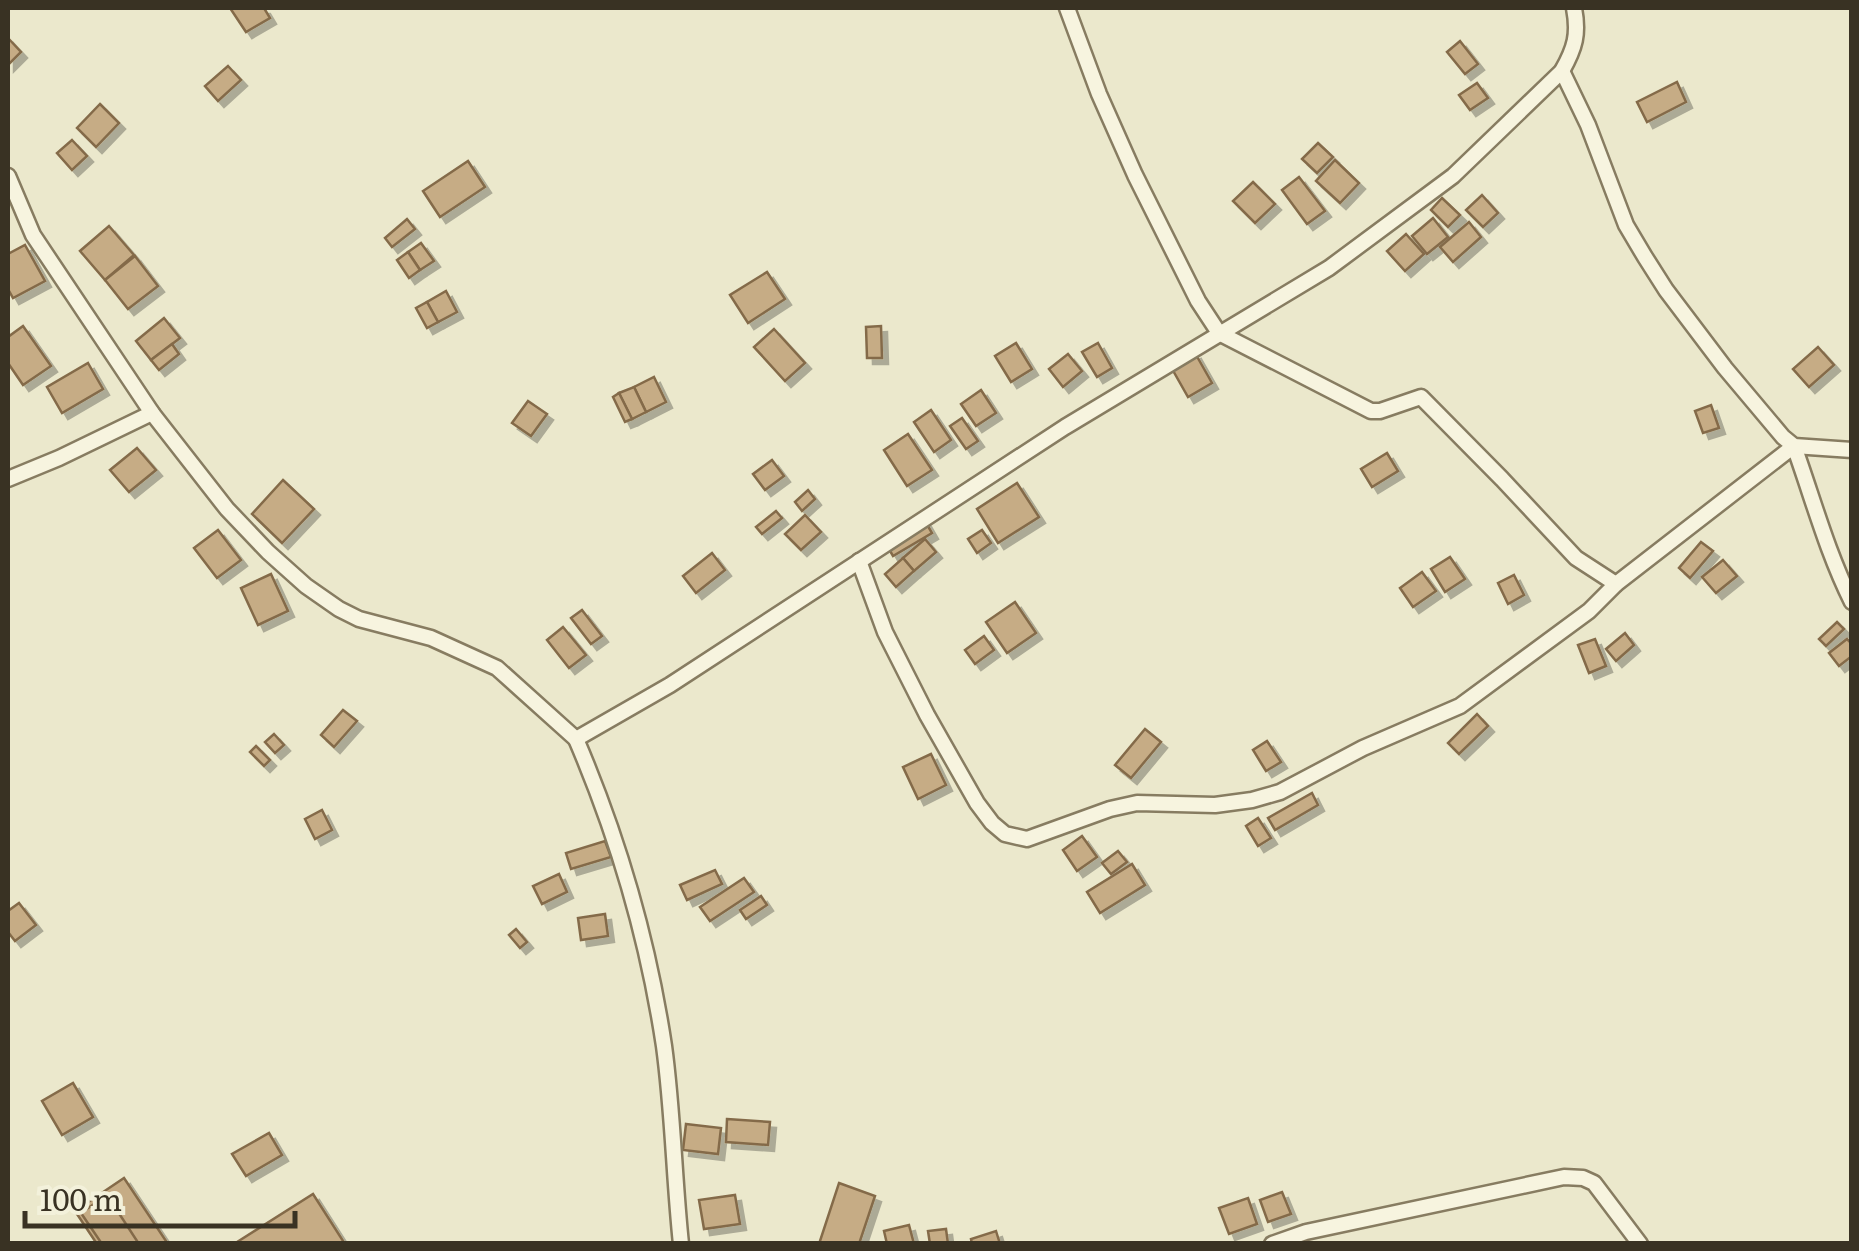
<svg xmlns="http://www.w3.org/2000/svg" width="1859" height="1251" font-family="Literata,serif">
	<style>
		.building { fill: #c6ac85; stroke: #846b49; stroke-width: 2.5; filter: url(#shadow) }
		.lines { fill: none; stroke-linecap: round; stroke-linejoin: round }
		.street-casing { stroke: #877c61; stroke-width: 19 }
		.street { stroke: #f7f4df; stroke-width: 14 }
	</style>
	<defs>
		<filter id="shadow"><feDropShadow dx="6" dy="6" stdDeviation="0" flood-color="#0004"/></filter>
	</defs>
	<rect width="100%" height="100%" fill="#ebe8cc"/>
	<g class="building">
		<polygon points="230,8 264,8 270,18 246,32"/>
		<polygon points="8,38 21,52 8,65"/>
		<polygon points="1460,41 1478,64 1465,74 1447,52"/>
		<polygon points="228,66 241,80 218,101 205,86"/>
		<polygon points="1677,82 1686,102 1647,122 1637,102"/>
		<polygon points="1477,83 1488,98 1470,110 1459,95"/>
		<polygon points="100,104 119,123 96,147 77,128"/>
		<polygon points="72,140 87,156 72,170 57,153"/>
		<polygon points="1318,143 1333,157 1317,173 1302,159"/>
		<polygon points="1335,160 1359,183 1340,203 1316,181"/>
		<polygon points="468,161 485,187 440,217 423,191"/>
		<polygon points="1299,177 1325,211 1307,224 1282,190"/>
		<polygon points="1253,182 1275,204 1255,223 1233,201"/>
		<polygon points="1482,195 1498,213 1483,227 1466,210"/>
		<polygon points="1442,198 1460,215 1448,227 1431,210"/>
		<polygon points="1433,218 1448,237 1427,254 1412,236"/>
		<polygon points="407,219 415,229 392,247 385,238"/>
		<polygon points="1469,222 1481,237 1453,262 1440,247"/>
		<polygon points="109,226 134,255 105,280 80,251"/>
		<polygon points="1406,234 1424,254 1405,271 1387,251"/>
		<polygon points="421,243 434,261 420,270 408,252"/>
		<polygon points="25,245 45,281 13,298 8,289 8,254"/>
		<polygon points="408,252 420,270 409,278 397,260"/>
		<polygon points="135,256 158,286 128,309 105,280"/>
		<polygon points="767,272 785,299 748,323 730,295"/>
		<polygon points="446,291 457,312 438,322 427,302"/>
		<polygon points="427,302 438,322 427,328 416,308"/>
		<polygon points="164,318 180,338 151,360 136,341"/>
		<polygon points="23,326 51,366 23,385 8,363 8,337"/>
		<polygon points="881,326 882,358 867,358 866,327"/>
		<polygon points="774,329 805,363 785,381 754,347"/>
		<polygon points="1016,343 1032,369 1011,382 995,356"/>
		<polygon points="1098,343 1112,368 1097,377 1082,352"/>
		<polygon points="172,344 179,354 159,370 151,360"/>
		<polygon points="1818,347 1834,365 1809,387 1793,369"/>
		<polygon points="1195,353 1212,383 1188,397 1171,367"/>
		<polygon points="1068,354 1082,371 1063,387 1049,369"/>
		<polygon points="88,363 103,389 62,413 47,387"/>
		<polygon points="654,377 666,402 646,412 634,387"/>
		<polygon points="634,387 646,412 632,419 619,393"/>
		<polygon points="981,390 996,413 976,426 961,404"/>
		<polygon points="619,393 632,419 625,422 613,397"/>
		<polygon points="528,401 547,414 531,436 512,423"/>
		<polygon points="1711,405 1719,428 1703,433 1695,411"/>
		<polygon points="931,410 951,440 934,452 914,422"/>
		<polygon points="962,418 978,441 966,449 950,426"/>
		<polygon points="908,434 932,470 907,486 884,450"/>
		<polygon points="137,448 156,470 129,492 110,470"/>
		<polygon points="1387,453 1398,471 1372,487 1361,469"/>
		<polygon points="772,460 784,476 765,490 753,474"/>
		<polygon points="283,480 314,509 282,543 252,514"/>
		<polygon points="1017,483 1039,517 998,543 977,509"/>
		<polygon points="808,490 815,499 802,511 795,502"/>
		<polygon points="776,511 782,518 762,534 756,527"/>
		<polygon points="805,515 821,532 801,550 785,534"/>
		<polygon points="925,521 932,533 893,556 886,544"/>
		<polygon points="218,530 241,560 217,578 194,548"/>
		<polygon points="982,530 991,543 977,553 968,539"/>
		<polygon points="925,539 936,552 914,571 903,558"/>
		<polygon points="1701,542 1713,551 1690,578 1679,568"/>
		<polygon points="712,553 725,570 696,593 683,576"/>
		<polygon points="1450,557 1465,579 1445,592 1431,569"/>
		<polygon points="903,558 914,571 896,587 885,574"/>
		<polygon points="1723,560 1737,576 1716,593 1702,577"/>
		<polygon points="1422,572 1436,591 1413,607 1400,588"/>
		<polygon points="271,574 288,611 258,625 241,588"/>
		<polygon points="1514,575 1524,595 1508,604 1498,583"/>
		<polygon points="1015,602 1036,633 1007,653 986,622"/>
		<polygon points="582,610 602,636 591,644 571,618"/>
		<polygon points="1837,622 1844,629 1826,646 1819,639"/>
		<polygon points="563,627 586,655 569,668 547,640"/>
		<polygon points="1625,633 1634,645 1616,661 1606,649"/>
		<polygon points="984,636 994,650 975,664 965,650"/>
		<polygon points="1595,639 1606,666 1589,673 1578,645"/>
		<polygon points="1847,639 1852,644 1852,656 1839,666 1829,653"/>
		<polygon points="343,710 357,721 334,747 321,735"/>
		<polygon points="1477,714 1488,726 1459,754 1448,743"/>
		<polygon points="1145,729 1161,742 1131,778 1115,765"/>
		<polygon points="274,734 284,745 275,753 265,742"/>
		<polygon points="1267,741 1281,762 1266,771 1253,750"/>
		<polygon points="256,746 270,760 264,766 250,752"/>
		<polygon points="931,754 946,785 918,799 903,767"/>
		<polygon points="1312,793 1318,805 1275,830 1268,818"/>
		<polygon points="322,810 332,830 315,839 305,819"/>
		<polygon points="1258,818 1271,838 1258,846 1246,826"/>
		<polygon points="1082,836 1097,857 1077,871 1063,850"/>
		<polygon points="605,841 611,857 571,869 566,853"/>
		<polygon points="1118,851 1127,862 1111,874 1102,863"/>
		<polygon points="1132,864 1145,885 1100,913 1087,892"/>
		<polygon points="715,870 722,884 687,900 680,885"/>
		<polygon points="559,874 567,892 542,904 533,886"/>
		<polygon points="744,878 754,892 710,921 700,907"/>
		<polygon points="761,896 767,905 746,919 740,910"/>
		<polygon points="19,903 36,925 15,941 8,932 8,911"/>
		<polygon points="605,914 608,936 581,940 578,918"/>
		<polygon points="516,929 527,942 520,948 509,935"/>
		<polygon points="73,1083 93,1117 62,1135 42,1101"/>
		<polygon points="727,1119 770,1122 768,1145 726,1142"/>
		<polygon points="686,1124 721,1128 718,1154 683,1150"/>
		<polygon points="269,1133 282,1155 246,1176 232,1154"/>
		<polygon points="124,1178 168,1244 97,1244 75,1211"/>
		<polygon points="839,1183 875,1196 859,1244 819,1244"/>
		<polygon points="1282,1192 1291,1214 1268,1222 1260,1200"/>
		<polygon points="313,1194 345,1244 234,1244"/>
		<polygon points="107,1195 139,1244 102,1244 81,1213"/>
		<polygon points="735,1195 740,1224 704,1229 699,1200"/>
		<polygon points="1248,1198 1257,1224 1229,1234 1219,1208"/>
		<polygon points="909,1225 914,1244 887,1244 884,1231"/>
		<polygon points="946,1229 948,1244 930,1244 928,1231"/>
		<polygon points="996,1231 1000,1244 972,1244 971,1239"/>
	</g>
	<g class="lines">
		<g class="street-casing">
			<g id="street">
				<polyline points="1067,8 1099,94 1135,175 1198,301 1219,333 1371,411 1380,411 1421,397 1502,479 1576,558 1616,584"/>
				<polyline points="1562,71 1588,125 1626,225 1645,257 1666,290 1725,368 1783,437 1794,446 1852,450"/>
				<polyline points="8,176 33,235 152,413 227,509 268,552 306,586 339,609 359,619 431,638 497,668 576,739"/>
				<polyline points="8,479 59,458 152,413"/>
				<path d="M859,561l26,71 42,83 50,88 15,20 13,11 22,5 83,-30 27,-6 78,2 37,-5 28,-8 83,-44 97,-42 129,-95 27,-27 178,-138c19,53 33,106 58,156"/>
				<path d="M681,1244c-7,-66 -8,-133 -17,-198 -16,-106 -46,-209 -88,-307l94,-54 395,-258 264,-159 124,-92 109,-105c13,-23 17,-37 12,-63"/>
				<polyline points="1272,1244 1306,1232 1564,1177 1583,1178 1594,1183 1640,1244"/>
			</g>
		</g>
		<use href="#street" class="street"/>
	</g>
	<rect width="1859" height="1251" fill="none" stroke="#393223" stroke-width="20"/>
	<path d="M25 1211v15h270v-15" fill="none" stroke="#393223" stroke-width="5"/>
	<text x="40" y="1211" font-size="30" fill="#393223" stroke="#f3f1db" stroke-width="8" paint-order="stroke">100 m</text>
</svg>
